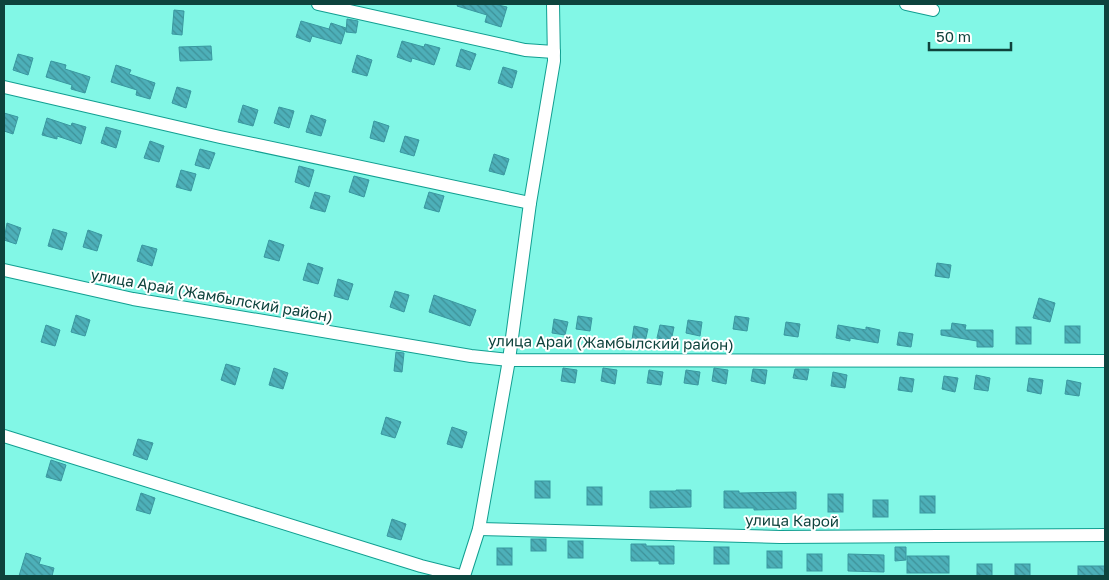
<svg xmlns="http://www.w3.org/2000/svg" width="1109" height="580" font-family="'Golos Text',sans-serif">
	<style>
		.building { fill: url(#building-back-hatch); stroke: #3998a0 }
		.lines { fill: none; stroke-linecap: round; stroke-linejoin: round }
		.minor-casing { stroke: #119f91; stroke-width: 14 }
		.minor { stroke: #fff; stroke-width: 12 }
		.labels { text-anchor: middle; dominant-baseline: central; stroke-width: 4; stroke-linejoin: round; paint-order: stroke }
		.street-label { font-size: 15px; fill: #0e433d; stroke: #fff }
	</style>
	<defs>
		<pattern id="building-back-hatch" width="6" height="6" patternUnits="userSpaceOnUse" patternTransform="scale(1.25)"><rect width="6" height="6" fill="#4db0b9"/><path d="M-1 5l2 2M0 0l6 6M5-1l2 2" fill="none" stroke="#3e9198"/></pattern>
	</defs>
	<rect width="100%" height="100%" fill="#82f7e6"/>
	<g class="building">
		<polygon points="458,4 494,4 507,7 501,27 485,22 487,15 457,6"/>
		<polygon points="174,10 184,11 182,35 172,34"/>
		<polygon points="347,19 358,21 356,33 346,32"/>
		<polygon points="301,21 329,29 331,23 346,28 341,44 312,36 310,42 296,37"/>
		<polygon points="402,41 424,47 425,44 440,48 434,65 412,58 411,62 397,57"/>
		<polygon points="211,46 212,60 180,61 179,47"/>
		<polygon points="461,49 476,54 470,70 456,66"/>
		<polygon points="18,54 33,58 28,75 13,70"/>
		<polygon points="357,55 372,60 367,76 352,72"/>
		<polygon points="51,61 66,65 65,69 90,77 85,93 71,89 72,85 46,77"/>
		<polygon points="116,65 131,70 129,74 155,83 150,99 136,95 137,90 111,82"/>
		<polygon points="503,67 517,71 512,88 498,83"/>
		<polygon points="177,87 191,91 186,108 172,103"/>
		<polygon points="243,105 258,110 253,126 238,122"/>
		<polygon points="279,107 294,111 289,128 274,123"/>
		<polygon points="4,113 18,117 13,134 4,131"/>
		<polygon points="311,115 326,120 321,136 306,132"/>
		<polygon points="47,118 71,126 72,123 86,127 81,144 57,136 57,139 42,135"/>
		<polygon points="374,121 389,126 384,142 370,138"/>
		<polygon points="106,127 121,131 116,148 101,143"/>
		<polygon points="405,136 419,140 414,156 400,152"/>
		<polygon points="150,141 164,146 159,162 144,158"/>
		<polygon points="200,149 215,153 209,169 195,165"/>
		<polygon points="494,154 509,159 504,175 489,171"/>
		<polygon points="299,166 314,170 309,187 295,182"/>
		<polygon points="181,170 196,174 191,191 176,187"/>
		<polygon points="354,176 369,180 364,197 349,192"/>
		<polygon points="315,192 330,196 325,212 310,208"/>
		<polygon points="429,192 444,196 439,212 424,208"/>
		<polygon points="7,223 21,228 16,244 4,240"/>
		<polygon points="53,229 67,233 62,250 48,246"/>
		<polygon points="88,230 102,235 97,251 83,247"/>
		<polygon points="269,240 284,245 279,261 264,257"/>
		<polygon points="142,245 157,249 152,266 137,261"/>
		<polygon points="308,263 323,268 318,284 303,280"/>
		<polygon points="937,263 951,265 949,278 935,276"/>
		<polygon points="338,279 353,284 348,300 334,296"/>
		<polygon points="395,291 409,295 404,312 390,307"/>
		<polygon points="434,295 476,310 470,326 429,312"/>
		<polygon points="1039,298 1055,303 1050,322 1033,318"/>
		<polygon points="76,315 90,320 85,336 71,332"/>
		<polygon points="578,316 592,318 590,331 576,329"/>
		<polygon points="735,316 749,318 747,331 733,329"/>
		<polygon points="554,319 568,322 565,335 552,333"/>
		<polygon points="688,320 702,322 700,336 686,333"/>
		<polygon points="786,322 800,324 798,337 784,335"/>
		<polygon points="952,323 966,325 965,330 993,330 993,347 977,347 977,341 941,335 941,330 951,330"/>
		<polygon points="46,325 60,330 55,346 41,342"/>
		<polygon points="660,325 674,327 671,341 657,338"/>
		<polygon points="838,325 866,330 866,327 880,330 878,343 850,338 850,341 836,338"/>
		<polygon points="634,326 648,329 645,342 632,340"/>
		<rect x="1065" y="326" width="15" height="17"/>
		<rect x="1016" y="327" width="15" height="17"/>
		<polygon points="899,332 913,334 911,347 897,345"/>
		<polygon points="396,352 404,353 402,372 394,371"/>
		<polygon points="226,364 240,368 235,385 221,380"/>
		<polygon points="274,368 288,373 283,389 269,385"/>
		<polygon points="563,368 577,370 575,383 561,381"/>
		<polygon points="603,368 617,370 615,384 601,381"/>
		<polygon points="714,368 728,370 726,384 712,381"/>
		<polygon points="753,369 767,370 765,384 751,381"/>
		<polygon points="795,369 809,369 807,380 793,378"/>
		<polygon points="649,370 663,372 661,385 647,383"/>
		<polygon points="686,370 700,372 698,385 684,383"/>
		<polygon points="833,372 847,375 845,388 831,386"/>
		<polygon points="976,375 990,378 988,391 974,389"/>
		<polygon points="944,376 958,378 955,392 942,389"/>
		<polygon points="900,377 914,379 912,392 898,390"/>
		<polygon points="1029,378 1043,380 1041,394 1027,391"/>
		<polygon points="1067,380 1081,383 1079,396 1065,394"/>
		<polygon points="386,417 401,422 395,438 381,434"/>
		<polygon points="452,427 467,432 462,448 447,444"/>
		<polygon points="138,439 153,443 147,460 133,455"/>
		<polygon points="51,460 66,465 61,481 46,477"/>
		<rect x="535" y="481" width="15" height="17"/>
		<rect x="587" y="487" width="15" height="18"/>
		<polygon points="676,490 691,490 691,507 650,508 650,491 676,491"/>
		<polygon points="724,491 739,491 739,493 796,492 796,509 754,510 754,508 724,508"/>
		<polygon points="141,493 155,498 150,514 136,510"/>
		<rect x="828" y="494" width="15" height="18"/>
		<rect x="920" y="496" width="15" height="17"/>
		<rect x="873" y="500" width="15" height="17"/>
		<polygon points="392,519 406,524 401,540 387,536"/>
		<rect x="531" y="539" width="15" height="12"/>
		<rect x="568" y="541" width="15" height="17"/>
		<polygon points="631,544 646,544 646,546 674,546 674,564 659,564 659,561 631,561"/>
		<rect x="714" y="547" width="15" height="17"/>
		<polygon points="895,547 906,547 906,560 895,561"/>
		<rect x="497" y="548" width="15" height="17"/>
		<rect x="767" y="551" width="15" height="17"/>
		<polygon points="26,553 41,558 39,564 54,568 52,576 19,576"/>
		<rect x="807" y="554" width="15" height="17"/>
		<polygon points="848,554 884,555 884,572 848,571"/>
		<rect x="907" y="556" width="42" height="17"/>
		<rect x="977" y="564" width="15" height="12"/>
		<rect x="1015" y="564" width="15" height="12"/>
		<rect x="1078" y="566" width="27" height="10"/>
	</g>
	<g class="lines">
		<g class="minor-casing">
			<g id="minor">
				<polyline points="318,4 525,50 554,52"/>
				<polyline points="906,4 933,10"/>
				<polyline points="4,87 220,137 530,203"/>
				<polyline points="4,270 133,299 471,356 509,360 1105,361"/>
				<polyline points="4,436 421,566 461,576"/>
				<polyline points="479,529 780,537 1105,535"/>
				<polyline points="464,576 479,529 509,360 530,203 554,61 553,4"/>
			</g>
		</g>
		<use href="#minor" class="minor"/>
	</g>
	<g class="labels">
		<g class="street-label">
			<text transform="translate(212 295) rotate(10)">улица Арай (Жамбылский район)</text>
			<text transform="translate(611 342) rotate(1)">улица Арай (Жамбылский район)</text>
			<text transform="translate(792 520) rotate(1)">улица Карой</text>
		</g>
	</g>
	<rect width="1109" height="580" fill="none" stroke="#0e433d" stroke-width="10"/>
	<path d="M929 42v8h82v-8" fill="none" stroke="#0e433d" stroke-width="2.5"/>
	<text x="936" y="42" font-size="15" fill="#0e433d" stroke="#ffffff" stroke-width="4" paint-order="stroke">50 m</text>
</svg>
